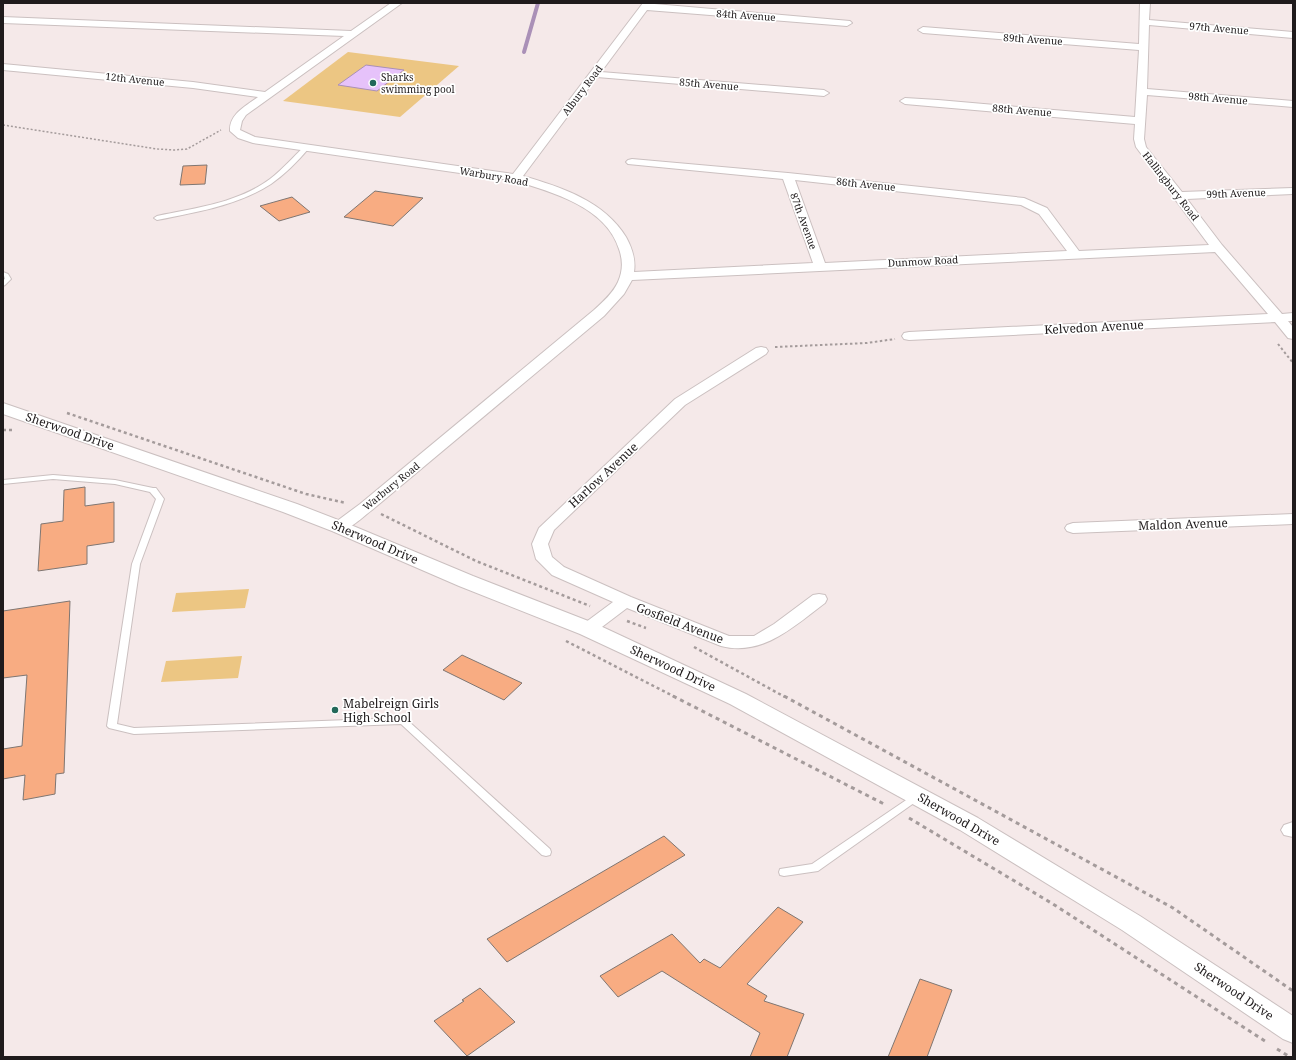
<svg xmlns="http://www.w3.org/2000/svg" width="1296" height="1060" font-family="'Noto Serif',serif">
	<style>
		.green { fill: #ecc683 }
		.water { fill: #e6c2fa; stroke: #aa90b7 }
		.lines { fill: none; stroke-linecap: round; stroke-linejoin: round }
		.stream { stroke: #aa90b7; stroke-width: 4 }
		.building { fill: #f8ac82; stroke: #7f7672 }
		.service-casing { stroke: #cbc0c0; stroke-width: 2 }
		.minor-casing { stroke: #cbc0c0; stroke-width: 2 }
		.tertiary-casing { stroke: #cbc0c0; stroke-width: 2 }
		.path-far3 { stroke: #a49b9b; stroke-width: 1.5; stroke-dasharray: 2 2; stroke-linecap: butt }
		.path-far2 { stroke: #a49b9b; stroke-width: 2; stroke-dasharray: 2.5 2.5; stroke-linecap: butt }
		.path-far1 { stroke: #a49b9b; stroke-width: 2.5; stroke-dasharray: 3 3; stroke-linecap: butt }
		.path { stroke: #a49b9b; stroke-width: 3; stroke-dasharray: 4 4; stroke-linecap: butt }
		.service { fill: #fff; fill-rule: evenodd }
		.minor { fill: #fff; fill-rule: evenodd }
		.tertiary { fill: #fff; fill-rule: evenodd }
		.poi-dot { fill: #236859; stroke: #fff; stroke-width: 1.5 }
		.labels { text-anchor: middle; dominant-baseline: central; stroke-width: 3.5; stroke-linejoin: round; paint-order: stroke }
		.far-street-label { font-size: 10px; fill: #1f1b1c; stroke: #fff }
		.far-poi-label { font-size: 10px; fill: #1f1b1c; stroke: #fff; text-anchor: start }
		.street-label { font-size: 12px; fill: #1f1b1c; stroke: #fff }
		.poi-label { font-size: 12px; fill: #1f1b1c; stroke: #fff; text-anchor: start }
	</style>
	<rect width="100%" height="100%" fill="#f5e9e9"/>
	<g class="green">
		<polygon points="348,52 459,66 400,117 283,101"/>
		<polygon points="249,589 245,608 172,612 176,593"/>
		<polygon points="242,656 238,678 161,682 166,661"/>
	</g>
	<polygon class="water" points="366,65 404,70 377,91 338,85"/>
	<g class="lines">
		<polyline class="stream" points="524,52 538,3"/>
	</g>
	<g class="building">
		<polygon points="207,165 205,184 180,185 183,166"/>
		<polygon points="375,191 423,198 393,226 344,217"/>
		<polygon points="292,197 310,212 279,221 260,206"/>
		<polygon points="85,487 85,506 114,502 114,542 87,546 87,564 38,571 41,524 63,521 64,490"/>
		<polygon points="70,601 64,773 56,774 55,794 23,800 25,775 3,779 3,749 22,746 27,675 3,678 3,611"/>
		<polygon points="462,655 522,683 504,700 443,670"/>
		<polygon points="664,836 685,855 507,962 487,939"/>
		<polygon points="778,907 803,922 747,984 767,996 764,1001 804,1014 787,1057 750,1057 760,1033 662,971 618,997 600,976 672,934 700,963 704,959 720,968"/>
		<polygon points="920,979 952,990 927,1057 888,1057"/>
		<polygon points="480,988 515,1022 467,1056 434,1021 464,1001 462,1000"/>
	</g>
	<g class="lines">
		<g class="service-casing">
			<g id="service">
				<path d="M304,147l5,1c-11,13 -24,26 -38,36 -34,22 -75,28 -114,36l-3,-2 3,-2c38,-8 81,-13 113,-37 13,-10 23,-22 34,-32z"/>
				<polygon points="3,272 8,274 11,279 5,285 3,286 3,280 5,279"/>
				<polygon points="53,475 115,480 153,488 156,488 164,499 140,564 117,724 134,728 403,718 406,719 550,849 551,852 550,855 546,856 542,855 401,724 134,734 109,728 107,726 132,564 156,499 150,492 115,484 53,479 3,484 3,480"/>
				<polygon points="918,793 921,794 923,796 921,798 818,871 784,876 780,875 779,872 780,869 812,864 915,794"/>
			</g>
		</g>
		<g class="minor-casing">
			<g id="minor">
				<path d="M391,3h11l-156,112 -4,6 -2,9 15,7 258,37 130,-171 207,18 2,2 -5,3 -200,-16 -46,62 223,18 5,3 -5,3 -227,-19 -74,99c38,11 81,25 103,61 6,11 10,22 8,35l179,-9 -30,-84 -155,-15 -2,-2 2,-2 4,-1 156,14 236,25 23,10 32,43 130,-6 -73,-98 -2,-8 1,-15 -230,-20 -5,-3 5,-3 33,2 197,17 4,-67 -216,-17 -5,-3 5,-3 216,17 1,-41h10l-1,17 144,12v6l-144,-13 -2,64 146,12v6l-146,-12 -3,44 2,8 36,45 111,-4v6l-106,5 35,46 60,69 11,-1v8h-5l5,6v12l-5,-1 -13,-16 -366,18 -5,-1 -2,-3 2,-3 5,-1 359,-18 -53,-62 -583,28 -8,14 -20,22 -232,194c-11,8 -25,24 -39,20l-2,-3 2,-3 27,-20 234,-194c9,-8 19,-17 24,-28 5,-11 5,-22 1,-33 -13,-42 -67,-57 -104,-68l-262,-38 -15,-5 -8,-7c-1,-17 16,-25 28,-34l-65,-9 -190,-18v-6l190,18 72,10 79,-56 -341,-13v-6l348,14zM795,180l226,25 18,9 28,37 -242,12z"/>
				<path d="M761,347l5,1 2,3 -2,3 -81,51 -131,125 -6,14 4,13 12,10 67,30 98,39h25l20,-12 39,-29 6,-1 6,1 2,4 -2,4c-31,23 -62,54 -104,43l-94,-38 -33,25 -6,1 -6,-1 -3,-4 3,-4 31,-23 -61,-27 -16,-16 -4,-15 7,-16 136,-129 81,-51z"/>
				<polygon points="1293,514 1293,524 1073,533 1067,531 1065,528 1067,525 1073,523"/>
				<polygon points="1293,822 1293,837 1284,835 1281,830 1284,825"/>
			</g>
		</g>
		<g class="tertiary-casing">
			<polygon id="tertiary" points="3,403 297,504 346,523 473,576 596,624 746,694 978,818 1140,916 1293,1016 1293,1043 1283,1039 1122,930 960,830 730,704 580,634 459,586 332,531 283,512 3,414"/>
		</g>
		<polyline class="path-far3" points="3,125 157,149 174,150 187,149 221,130"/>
		<g class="path-far2">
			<polyline points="1278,344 1293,363"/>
			<polyline points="775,347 867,343 895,339"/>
		</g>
		<g class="path-far1">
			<polyline points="67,413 306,494 346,503"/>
			<polyline points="3,430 14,430"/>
			<polyline points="381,514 476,561 590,606"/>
			<polyline points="627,621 646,628"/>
			<polyline points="566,641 675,697"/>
			<polyline points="694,647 785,697"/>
		</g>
		<g class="path">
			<polyline points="673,696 884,804"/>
			<polyline points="784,696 1173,908 1293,991"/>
			<polyline points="909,818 1053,904 1268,1043"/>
			<polyline points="1277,1049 1290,1057"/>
		</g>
		<use href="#service" class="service"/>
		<use href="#minor" class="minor"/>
		<use href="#tertiary" class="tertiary"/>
	</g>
	<g class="poi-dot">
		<circle cx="373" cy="83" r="4"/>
		<circle cx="335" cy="710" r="4"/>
	</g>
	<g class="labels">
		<g class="far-street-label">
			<text transform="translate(746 15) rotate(4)">84th Avenue</text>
			<text transform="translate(1219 28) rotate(5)">97th Avenue</text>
			<text transform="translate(1033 39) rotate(4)">89th Avenue</text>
			<text transform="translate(135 79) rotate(6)">12th Avenue</text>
			<text transform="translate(709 84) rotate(5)">85th Avenue</text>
			<text transform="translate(582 90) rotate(-53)">Albury Road</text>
			<text transform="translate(1218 98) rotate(5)">98th Avenue</text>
			<text transform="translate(1022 110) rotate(5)">88th Avenue</text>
			<text transform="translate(494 176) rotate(10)">Warbury Road</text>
			<text transform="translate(866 184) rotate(6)">86th Avenue</text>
			<text transform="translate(1171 186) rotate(52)">Hallingbury Road</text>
			<text transform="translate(1236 193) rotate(-2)">99th Avenue</text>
			<text transform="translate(804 221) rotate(70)">87th Avenue</text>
			<text transform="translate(923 261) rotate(-3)">Dunmow Road</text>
			<text transform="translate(391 486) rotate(-39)">Warbury Road</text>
		</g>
		<g class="far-poi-label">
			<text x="381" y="77">Sharks<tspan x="381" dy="12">swimming pool</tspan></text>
		</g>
		<g class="street-label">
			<text transform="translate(1094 327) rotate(-3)">Kelvedon Avenue</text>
			<text transform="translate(70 431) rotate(19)">Sherwood Drive</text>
			<text transform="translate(603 475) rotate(-43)">Harlow Avenue</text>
			<text transform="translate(1183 524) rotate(-2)">Maldon Avenue</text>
			<text transform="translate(375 542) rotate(23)">Sherwood Drive</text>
			<text transform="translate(680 623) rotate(21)">Gosfield Avenue</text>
			<text transform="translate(673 668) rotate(25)">Sherwood Drive</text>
			<text transform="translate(959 819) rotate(30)">Sherwood Drive</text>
			<text transform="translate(1234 991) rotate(34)">Sherwood Drive</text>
		</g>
		<g class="poi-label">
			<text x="343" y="703">Mabelreign Girls<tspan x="343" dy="14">High School</tspan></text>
		</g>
	</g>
	<rect width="1296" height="1060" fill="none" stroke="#1f1b1c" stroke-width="8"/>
</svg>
